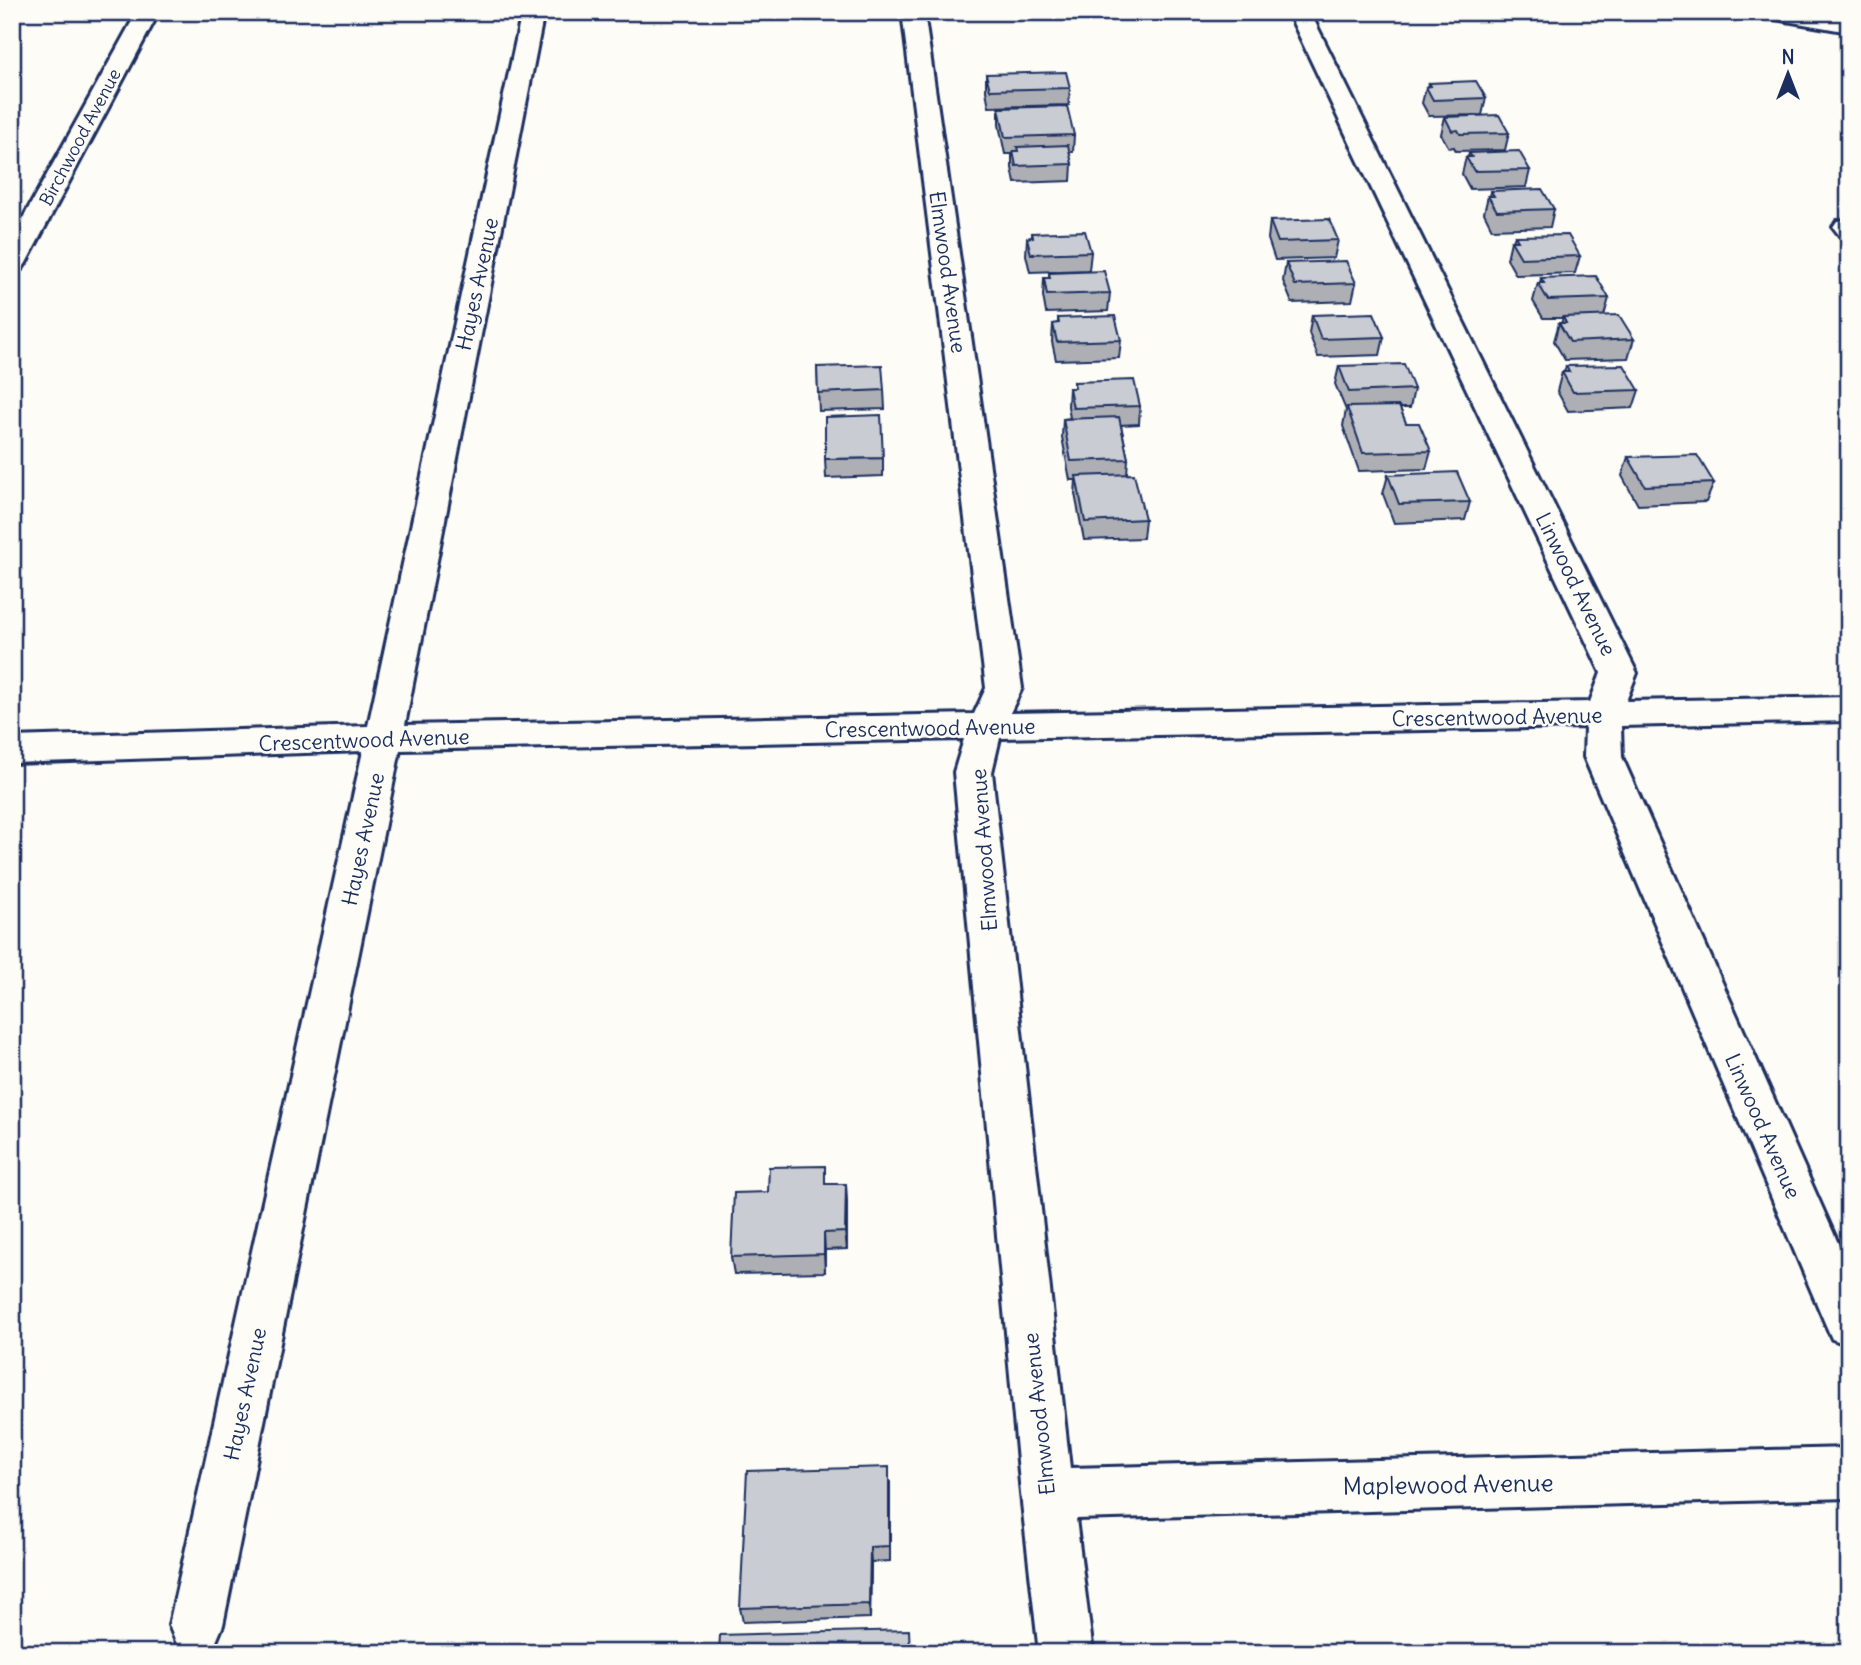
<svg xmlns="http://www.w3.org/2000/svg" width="1861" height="1665" font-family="Delius,sans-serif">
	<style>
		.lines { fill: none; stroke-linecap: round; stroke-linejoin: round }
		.minor-casing { stroke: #1b2f5e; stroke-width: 6 }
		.minor { fill: #fdfcf7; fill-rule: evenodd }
		.wall { fill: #adafb5; stroke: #1b2f5e; stroke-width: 2 }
		.shaded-wall { fill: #8d8f94; stroke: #1b2f5e; stroke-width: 2 }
		.building { fill: #c9ccd3; stroke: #1b2f5e; stroke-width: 2 }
		.labels { text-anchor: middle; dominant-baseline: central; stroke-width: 5; stroke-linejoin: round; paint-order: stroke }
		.far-street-label { font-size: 18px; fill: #1b2f5e; stroke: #fdfcf7 }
		.street-label { font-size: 21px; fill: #1b2f5e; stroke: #fdfcf7 }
		.near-street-label { font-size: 24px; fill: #1b2f5e; stroke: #fdfcf7 }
	</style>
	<rect width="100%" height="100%" fill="#fdfcf7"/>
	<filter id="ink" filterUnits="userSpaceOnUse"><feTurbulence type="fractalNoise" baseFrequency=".0143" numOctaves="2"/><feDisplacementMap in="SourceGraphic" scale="14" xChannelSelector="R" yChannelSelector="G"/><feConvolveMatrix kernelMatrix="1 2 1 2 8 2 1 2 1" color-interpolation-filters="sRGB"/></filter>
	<g filter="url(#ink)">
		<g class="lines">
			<g class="minor-casing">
				<g id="minor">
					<polygon points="137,12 159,12 26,263 22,269 12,271 12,238"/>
					<polygon points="522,12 544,12 405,725 974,714 986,688 902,12 924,12 1022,688 1010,713 1590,702 1601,673 1288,12 1310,12 1637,673 1626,701 1849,697 1849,721 1621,726 1622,757 1849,1268 1849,1345 1832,1339 1825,1323 1584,757 1585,727 1000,738 992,772 1070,1468 1849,1448 1849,1498 1076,1519 1093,1653 1039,1653 1021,1494 954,772 964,739 400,750 223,1625 215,1644 196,1652 177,1644 169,1625 363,751 12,763 12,737 368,726"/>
					<polygon points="1764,12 1815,12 1849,18 1849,32 1775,19 1767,17"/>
					<polygon points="1849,220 1849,238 1840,236 1833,227 1837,221"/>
				</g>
			</g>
			<use href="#minor" class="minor"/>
		</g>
		<g class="wall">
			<polygon points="986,74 1070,88 1069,105 989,107 986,91"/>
			<polygon points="1429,83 1486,98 1482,115 1429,116 1422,103 1426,87 1428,87"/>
			<polygon points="999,108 1074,135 1073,152 1069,152 1072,164 1071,181 1015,183 1012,168 1012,154 1005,154 999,125"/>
			<polygon points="1445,117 1509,133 1505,150 1456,151 1454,147 1449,148 1441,134"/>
			<polygon points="1469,153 1530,170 1526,187 1470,189 1462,174 1466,157 1468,157"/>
			<polygon points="1491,191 1554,209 1550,227 1492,229 1484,213 1488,196 1490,196"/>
			<polygon points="1270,221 1338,240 1334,258 1275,260 1268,239"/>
			<polygon points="1032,233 1091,252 1089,270 1030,272 1026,255 1027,238 1032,237"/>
			<polygon points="1515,236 1580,256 1575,273 1516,275 1507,259 1511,241 1513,241"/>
			<polygon points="1286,263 1356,283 1352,301 1292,303 1283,281"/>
			<polygon points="1049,273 1110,293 1108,311 1046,313 1043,296 1044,278 1049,278"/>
			<polygon points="1541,278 1609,298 1604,316 1634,339 1628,358 1565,360 1554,341 1559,323 1561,323 1563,318 1543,318 1533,301 1538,283 1540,283"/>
			<polygon points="1312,315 1384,337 1380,355 1318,357 1309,333"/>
			<polygon points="1058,318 1121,340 1119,358 1056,360 1052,342 1053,324 1058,323"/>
			<polygon points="1339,366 1414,389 1410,408 1400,408 1406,423 1431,451 1426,469 1359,471 1343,426 1346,410 1335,384"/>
			<polygon points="1566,366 1639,390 1633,408 1568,411 1557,391 1562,372 1564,372"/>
			<polygon points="817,367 884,390 885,409 819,411"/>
			<polygon points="1074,382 1140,406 1139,424 1121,425 1128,459 1127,474 1145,519 1143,538 1084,540 1075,494 1076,480 1070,480 1062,437 1063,419 1070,418 1068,406 1069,388 1074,388"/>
			<polygon points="1628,457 1714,483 1706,502 1638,505 1622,476"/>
			<polygon points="883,458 883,476 826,478 825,459"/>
			<polygon points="1388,475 1470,502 1465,520 1394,523 1383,494"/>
			<polygon points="826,1184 846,1184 847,1249 825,1250 825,1272 734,1274 731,1257 768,1192"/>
			<polygon points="890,1483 890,1561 871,1562 870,1618 743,1622 740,1608"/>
		</g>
		<g class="shaded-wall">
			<polygon points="846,1184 847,1201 847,1249 845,1232"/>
			<polygon points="824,1233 825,1250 825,1272 824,1254"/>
			<polygon points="870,1547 871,1562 870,1618 869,1604"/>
		</g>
		<g class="building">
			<polygon points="1066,72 1070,88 990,90 986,74"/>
			<polygon points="1476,81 1486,98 1433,100 1426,87 1431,86 1429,83"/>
			<polygon points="1067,106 1074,135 1005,137 999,108"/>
			<polygon points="1499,115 1509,133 1460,134 1458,130 1452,131 1445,117"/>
			<polygon points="1068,145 1072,164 1016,166 1013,151 1018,151 1017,147"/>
			<polygon points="1519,151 1530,170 1474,171 1466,157 1472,157 1469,153"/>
			<polygon points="1542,189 1554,209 1497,211 1488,196 1494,196 1491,191"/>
			<polygon points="1329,219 1338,240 1278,242 1270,221"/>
			<polygon points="1085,231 1091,252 1031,254 1027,238 1033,237 1032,233"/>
			<polygon points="1568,235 1580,256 1521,258 1511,241 1518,241 1515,236"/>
			<polygon points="1346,261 1356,283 1295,285 1286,263"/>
			<polygon points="1104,271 1110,293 1047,295 1044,278 1050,278 1049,273"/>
			<polygon points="1596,276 1609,298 1548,300 1538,283 1544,283 1541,278"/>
			<polygon points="1374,313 1384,337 1321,339 1312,315"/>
			<polygon points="1619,315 1634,339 1570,342 1559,323 1566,323 1563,317"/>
			<polygon points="1115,316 1121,340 1057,342 1053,324 1059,323 1058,318"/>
			<polygon points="1404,364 1414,389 1349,392 1339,366"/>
			<polygon points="882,365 884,390 818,393 817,367"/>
			<polygon points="1624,365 1639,390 1573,392 1562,372 1569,372 1566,366"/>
			<polygon points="1134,380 1140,406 1073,408 1069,388 1075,388 1074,382"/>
			<polygon points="1399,406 1406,423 1419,423 1431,451 1363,453 1347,407"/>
			<polygon points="881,415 883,458 825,459 825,417"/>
			<polygon points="1119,417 1128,459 1071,461 1063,419"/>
			<polygon points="1697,455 1714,483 1645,486 1628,457"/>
			<polygon points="1457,472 1470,502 1399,504 1388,475"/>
			<polygon points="1134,474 1145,519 1085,522 1076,476"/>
			<polygon points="825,1166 825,1184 846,1184 845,1232 824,1233 824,1254 731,1257 734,1193 768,1192 769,1167"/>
			<polygon points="889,1467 889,1546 870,1547 869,1604 740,1608 747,1471"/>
			<polygon points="909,1630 910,1653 719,1653 720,1635"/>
		</g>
	</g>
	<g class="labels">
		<g class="far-street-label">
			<text transform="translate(80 137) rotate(-62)">Birchwood Avenue</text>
		</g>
		<g class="street-label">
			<text transform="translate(948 272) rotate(82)">Elmwood Avenue</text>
			<text transform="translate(477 284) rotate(-78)">Hayes Avenue</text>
			<text transform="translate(1576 584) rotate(64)">Linwood Avenue</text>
			<text transform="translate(1497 717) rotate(-1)">Crescentwood Avenue</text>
			<text transform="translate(930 728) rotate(-1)">Crescentwood Avenue</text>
			<text transform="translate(364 740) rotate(-2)">Crescentwood Avenue</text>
			<text transform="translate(363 839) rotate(-78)">Hayes Avenue</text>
			<text transform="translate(984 850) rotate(-94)">Elmwood Avenue</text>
			<text transform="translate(1763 1126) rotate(66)">Linwood Avenue</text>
			<text transform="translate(245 1394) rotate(-78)">Hayes Avenue</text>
			<text transform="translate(1039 1414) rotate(-96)">Elmwood Avenue</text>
		</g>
		<g class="near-street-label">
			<text transform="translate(1448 1484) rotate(-1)">Maplewood Avenue</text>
		</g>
	</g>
	<rect width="1861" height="1665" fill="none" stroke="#fdfcf7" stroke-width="42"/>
	<rect x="21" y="21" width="1819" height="1623" fill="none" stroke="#1b2f5e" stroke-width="2.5" filter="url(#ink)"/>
	<g transform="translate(1788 74)" stroke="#fdfcf7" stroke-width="5" paint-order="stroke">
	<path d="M0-5L12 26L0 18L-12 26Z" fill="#1b2f5e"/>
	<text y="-10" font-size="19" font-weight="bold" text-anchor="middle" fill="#1b2f5e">N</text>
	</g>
</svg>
